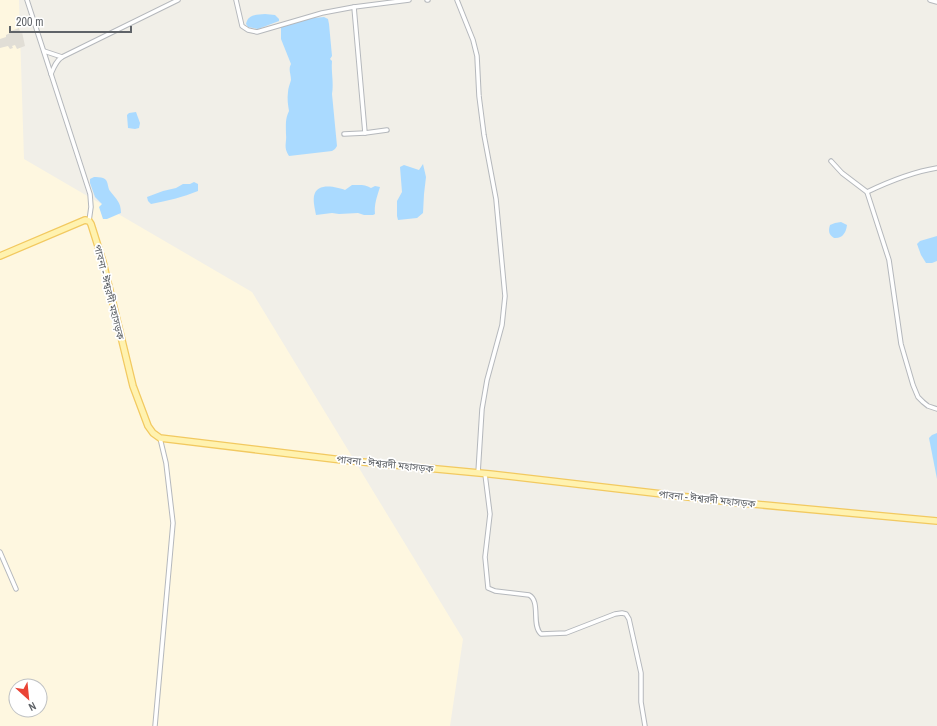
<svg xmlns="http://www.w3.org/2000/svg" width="937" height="726" font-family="'Archivo Narrow','Noto Sans Bengali',sans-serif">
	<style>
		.commercial { fill: #fef7e0; fill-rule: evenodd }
		.education { fill: #e1ded6 }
		.water { fill: #aadaff }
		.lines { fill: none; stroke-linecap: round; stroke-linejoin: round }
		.street-casing { stroke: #b5b8bc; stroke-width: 5.5 }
		.primary-casing { stroke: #f2c960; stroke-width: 8 }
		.street { stroke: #fff; stroke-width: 3.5 }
		.primary { stroke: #fff2af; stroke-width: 5.5 }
		.labels { text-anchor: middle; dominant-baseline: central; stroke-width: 3.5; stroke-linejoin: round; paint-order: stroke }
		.street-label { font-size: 10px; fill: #5f6368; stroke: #fff }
	</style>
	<rect width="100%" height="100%" fill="#f1efe8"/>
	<path class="commercial" d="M0,0h19l5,159 228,133 211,347 -13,87h-450zM16,686h24v24h-24z"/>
	<polygon class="education" points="19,28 21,34 22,32 25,46 17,49 15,45 12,46 13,48 10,49 8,46 0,48 0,39 6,37 6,35 10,33 11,31"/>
	<g class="water">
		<path d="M265,14l10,1 4,4v2l-21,8 -10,-2 -2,-3c2,-10 10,-9 19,-10z"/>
		<path d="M324,17l4,2 1,5 3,32 -2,3 2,2c-1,11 2,22 0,33l5,52 -2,3 -3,2 -43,5c-6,-9 -2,-13 -3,-22 0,-9 -1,-15 3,-23 -1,-6 -2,-12 -1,-19 0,-4 2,-8 3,-12 0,-6 -3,-11 0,-16l-10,-25v-12c11,-8 30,-9 43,-10z"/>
		<polygon points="136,112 140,123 139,128 135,129 128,128 127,115 129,113"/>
		<polygon points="423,164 426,177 424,194 423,213 417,218 398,220 397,216 397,201 402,192 400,167 404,165 419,170"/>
		<path d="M94,177c2,0 7,0 9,1 6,2 4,9 7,13 6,8 11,11 11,22l-14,6h-4l-4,-12 3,-3 -7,-7 -5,-14v-4z"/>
		<path d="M194,182l4,2v7c-15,6 -31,10 -47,13l-3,-3 -1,-4 16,-6 13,-3 7,-4h7z"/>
		<path d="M352,185c7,0 13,-1 19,3l4,-2 5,1c-3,10 -6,17 -5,27l-2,1h-9l-6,-2 -19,1 -7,-1 -16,2c-1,-6 -3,-13 -2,-19 3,-14 22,-9 31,-6z"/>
		<path d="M841,222l6,3c-1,8 -5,14 -13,13 -5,-3 -6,-7 -4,-13l5,-2z"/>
		<polygon points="937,236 937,261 932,263 926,263 921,255 917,244 920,241"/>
		<polygon points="937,433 937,479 929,438 932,435"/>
	</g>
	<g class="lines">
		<g class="street-casing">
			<g id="street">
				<polyline points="27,0 90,194 91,207 89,221"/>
				<polyline points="236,0 242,26 248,30 257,32 322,13 354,7 409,0"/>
				<polyline points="427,0 428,0"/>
				<polyline points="457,0 473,40 477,56 479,96 484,135 496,199 505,296 502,325 487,380 482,409 478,473"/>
				<polyline points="930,0 937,2"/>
				<polyline points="354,7 365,133 387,130"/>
				<polyline points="44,51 62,57"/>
				<path d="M51,74c3,-7 5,-13 11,-17l116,-57"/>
				<polyline points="344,134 365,133"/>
				<polyline points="831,161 842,173 867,192 889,260 901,344 913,385 918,397 923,402 928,406 937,409"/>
				<path d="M867,192c23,-11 45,-20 70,-24"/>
				<path d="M485,474l5,40 -5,43 3,31 7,3 34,4c12,6 2,30 12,39l25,-1 49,-19 7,-1 4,1 3,5 12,54v29l4,24"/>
				<polyline points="0,552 16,589"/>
				<polyline points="155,726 173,523 166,463 160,438"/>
			</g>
		</g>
		<g class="primary-casing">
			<polyline id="primary" points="0,256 85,220 89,221 91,224 103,262 133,386 148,426 153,433 160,438 342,460 490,474 731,502 937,521"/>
		</g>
		<use href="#street" class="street"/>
		<use href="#primary" class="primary"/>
	</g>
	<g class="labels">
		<g class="street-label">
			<text transform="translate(109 292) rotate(76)">পাবনা - ঈশ্বরদী মহাসড়ক</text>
			<text transform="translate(385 464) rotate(6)">পাবনা - ঈশ্বরদী মহাসড়ক</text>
			<text transform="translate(707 499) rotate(6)">পাবনা - ঈশ্বরদী মহাসড়ক</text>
		</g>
	</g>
	<g transform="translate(28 698) rotate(153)"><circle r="19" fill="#ffffff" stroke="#bfc1c3"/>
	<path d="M0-3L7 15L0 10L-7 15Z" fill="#ea4335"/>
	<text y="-6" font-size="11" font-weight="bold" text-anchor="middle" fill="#5f6368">N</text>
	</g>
	<path d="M10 26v6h121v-6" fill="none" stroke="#5f6368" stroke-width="2"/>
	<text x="16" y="26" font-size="12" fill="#5f6368" stroke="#ffffff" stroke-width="3" paint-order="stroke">200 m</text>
</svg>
